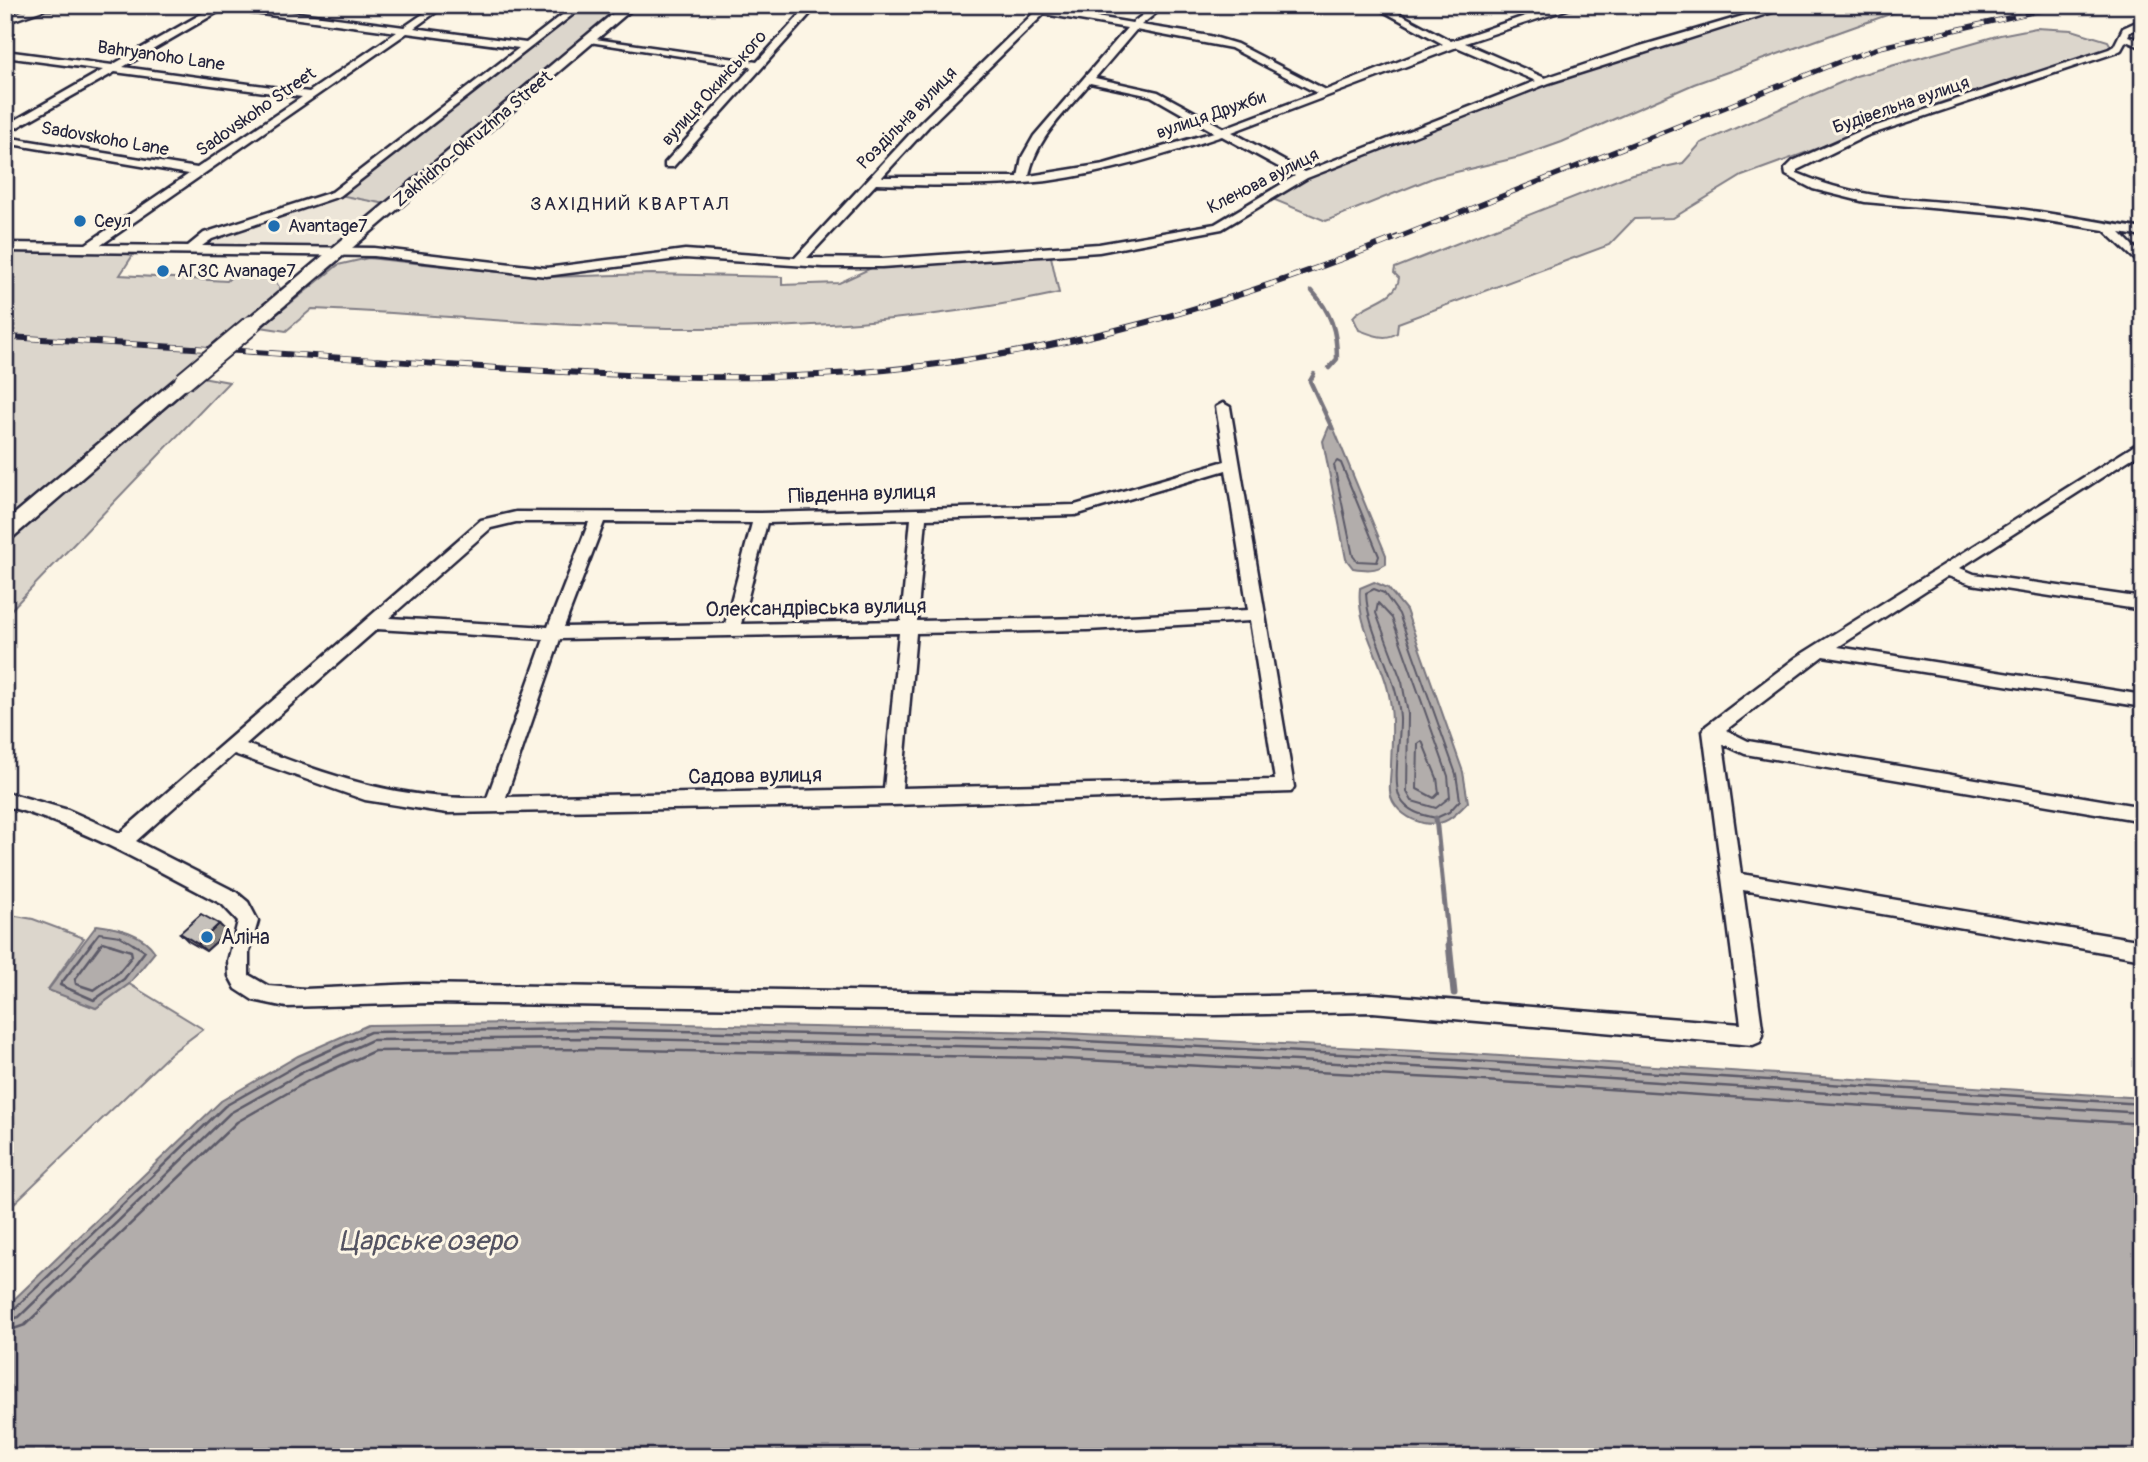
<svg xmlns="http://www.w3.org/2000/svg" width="2148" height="1462" font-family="Pangolin,sans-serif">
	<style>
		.built { fill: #ece5d8 }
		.green { fill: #dcd6cc; stroke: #7f7c84; stroke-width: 2 }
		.water { fill: #b2adab; stroke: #78757e; stroke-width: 2 }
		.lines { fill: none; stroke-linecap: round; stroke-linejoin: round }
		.shore-far1 { stroke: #5c5a68; stroke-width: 2 }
		.shore { stroke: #5c5a68; stroke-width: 2.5 }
		.stream-far2 { stroke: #78757e; stroke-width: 4.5 }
		.stream-far1 { stroke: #78757e; stroke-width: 5 }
		.stream { stroke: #78757e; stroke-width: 7 }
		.minor-casing { stroke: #22223b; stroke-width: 5 }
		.major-casing { stroke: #22223b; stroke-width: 5 }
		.minor { fill: #fcf5e5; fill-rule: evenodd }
		.major { fill: #fcf5e5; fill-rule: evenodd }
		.rail-far1-casing { stroke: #22223b; stroke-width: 5 }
		.rail-casing { stroke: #22223b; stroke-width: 6 }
		.rail-far1 { stroke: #fcf5e5; stroke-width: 3.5; stroke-dasharray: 10; stroke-linecap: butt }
		.rail { stroke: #fcf5e5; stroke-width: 4.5; stroke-dasharray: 12; stroke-linecap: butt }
		.major-bridge-casing { stroke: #22223b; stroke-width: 22; stroke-linecap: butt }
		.major-bridge { stroke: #fcf5e5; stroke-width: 18 }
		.wall { fill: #aaa6a1; stroke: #22223b; stroke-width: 2 }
		.shaded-wall { fill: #8b8783; stroke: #22223b; stroke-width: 2 }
		.building { fill: #c6c1bb; stroke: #22223b; stroke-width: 2 }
		.poi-dot { fill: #1f6fb2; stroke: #fcf5e5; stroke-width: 2.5 }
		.labels { text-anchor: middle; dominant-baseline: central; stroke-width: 6; stroke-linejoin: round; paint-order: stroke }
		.far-street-label { font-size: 18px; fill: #22223b; stroke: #fcf5e5 }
		.far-poi-label { font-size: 18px; fill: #22223b; stroke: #fcf5e5; text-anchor: start }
		.far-neighbourhood-label { font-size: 19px; letter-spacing: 2px; fill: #22223b; stroke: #fcf5e5 }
		.street-label { font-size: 21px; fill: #22223b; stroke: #fcf5e5 }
		.poi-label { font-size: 21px; fill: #22223b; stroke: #fcf5e5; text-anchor: start }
		.near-water-label { font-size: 28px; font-style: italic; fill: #545362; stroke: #fcf5e5 }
	</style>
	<rect width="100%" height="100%" fill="#fcf5e5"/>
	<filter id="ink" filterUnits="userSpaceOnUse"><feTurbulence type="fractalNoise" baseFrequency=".0143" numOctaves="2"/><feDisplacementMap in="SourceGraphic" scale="14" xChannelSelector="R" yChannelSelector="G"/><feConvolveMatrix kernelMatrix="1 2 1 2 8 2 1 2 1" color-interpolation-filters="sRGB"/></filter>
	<g filter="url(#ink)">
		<polygon class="built" points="339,195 391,205 338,249 199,247 211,237"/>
		<g class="green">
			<polygon points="585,5 627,5 391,205 339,195"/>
			<polygon points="1791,5 1915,5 1694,84 1562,142 1520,157 1435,177 1326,221 1265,196 1303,176 1545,81"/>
			<path d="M2036,28l36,2 36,11 4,7 -46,17 -120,36 -204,75 -69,42 -39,1 -25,26 -211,78 -1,10c-11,8 -25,2 -38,-3l-6,-13c12,-15 44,-17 46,-39l-5,-5 1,-5 237,-94 51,-11 18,-20 155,-67 144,-41z"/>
			<polygon points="5,249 109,250 133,255 120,275 227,281 234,274 273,278 281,290 5,527"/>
			<path d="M1050,252l9,41c-157,34 -322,40 -482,32 -88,-4 -176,-13 -265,-16l-26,22 -25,-4 77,-62 30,-7 179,19 105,-3 130,3v8l57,-2 43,-20z"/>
			<polygon points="202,377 229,382 5,616 5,543"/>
			<polygon points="5,914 33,919 84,938 48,989 96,1008 129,984 203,1029 170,1054 5,1212"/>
		</g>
		<g class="water">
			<path d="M1331,422l55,133v9c-11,7 -20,6 -33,4l-7,-9 -23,-118z"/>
			<path d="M1374,582l14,6 18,22 57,162 5,30c-14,15 -24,25 -45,21 -13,-3 -28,-13 -32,-26 -3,-9 0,-23 0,-32 1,-26 3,-50 -3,-75 -8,-35 -32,-65 -28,-102z"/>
			<path d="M97,925c21,3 46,8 58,27l-26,32 -33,24 -48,-18z"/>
			<polygon points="587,1022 1046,1032 1455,1053 2143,1098 2143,1457 5,1457 5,1308 221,1101 298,1056 368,1025"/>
		</g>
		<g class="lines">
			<g class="shore-far1">
				<polygon points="1337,461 1341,463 1379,556 1377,562 1357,561 1353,556 1334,465"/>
				<path d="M1374,589l10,4 15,21 57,160 4,26 -11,12 -13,6c-14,-3 -29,-6 -36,-20 -8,-16 1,-61 0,-81 -3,-44 -32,-80 -34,-124z"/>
				<polygon points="1378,603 1392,618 1448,776 1450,797 1436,808 1412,801 1407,792 1408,714 1402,682 1376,613"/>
				<polygon points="1422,741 1437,778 1439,793 1434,798 1417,789 1418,744"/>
				<polyline points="89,946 99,933 120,936 136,946"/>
				<polyline points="100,946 103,942 115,946"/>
			</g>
			<g class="shore">
				<polyline points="91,944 60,985 94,1000 124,979 145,951 133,944"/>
				<polyline points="101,944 75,979 76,984 94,990 118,973 132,956 131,951 109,944"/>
				<polyline points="5,1313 13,1310 225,1106 301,1063 370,1032 587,1029 1045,1039 1455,1060 2143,1104"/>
				<polyline points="5,1321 19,1317 230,1113 305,1071 372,1040 587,1038 1045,1048 1454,1069 2143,1113"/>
				<polyline points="5,1332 25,1325 237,1122 310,1080 374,1051 586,1049 1045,1058 1454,1079 2143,1124"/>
			</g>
			<g class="stream-far2">
				<path d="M1312,291c19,21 25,40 25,68l-8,9"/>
				<polyline points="1314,374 1310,381 1332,428"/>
			</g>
			<polyline class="stream-far1" points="1436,818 1449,946"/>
			<polyline class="stream" points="1449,944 1454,993"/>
			<g class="minor-casing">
				<g id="minor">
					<path d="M38,5h200l166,22 32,-22h10l-32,23 112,15 49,-38h10l-245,191 -128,43 -10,7 172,2 172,20 139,-18 110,8 126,-136 121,-117h10l-3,4 83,14 24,-18h10l-25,20 69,11 27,8 89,46 117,-46 -71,-39h11l68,36 86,-29 -12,-7 22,4 33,-4 -115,38 80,35 92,-31 143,-42h15l-246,78 -242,95 -85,51 -123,23 -217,15h-59l-138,-9 -139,18 -172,-20 -369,-5v-8l81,1 103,-70 -184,-31v-6l192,31 105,-71 -187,-25 -110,62v-8l98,-56 -98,-13v-6l107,14 98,-56h-164l-41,14v-6zM223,9l174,23 -88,60 -186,-25zM1044,14l83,14 -93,108 -12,21 -4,20h-136l47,-51zM1136,30l95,18 86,45 -93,35 -66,-36 -63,-14zM407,33l112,15 -187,144 -128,41 -16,13 -87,-1zM1457,47l79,34 -232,91 -72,-40zM1090,83l61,13 63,36 -110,32 -75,12c7,-38 37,-64 61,-93zM1222,136l73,40 -80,48 -116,20 -217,15 -75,-1 69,-74c57,2 114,3 171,-3 60,-8 118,-26 175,-45z"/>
					<polygon points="809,5 818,5 673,167 665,167 665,163 752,67 583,41 588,38 757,62"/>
					<path d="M2143,19v7l-13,6 -2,4 15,5v7l-17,-7 -5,9 -6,3 -249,83 -69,34v3c66,29 127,26 196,33 50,5 100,15 150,23v8l-23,-4 23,23v11l-39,-37 -95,-15 -144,-13 -52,-13 -27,-14 -1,-6 8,-8 65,-29 251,-83 5,-3 9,-18z"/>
					<path d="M1223,403l7,4 64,380 -3,5 -399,13 -445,8 -82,-13 -131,-46 -98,87 100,51 12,10 10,19 -9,31v23l19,11 37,3 111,-5 799,13 158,-3 368,30 -38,-293 3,-5 91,-69 346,-217v11l-183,117 14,6 169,24v12l-172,-26 -23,-8 -110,71 305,48v12l-320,-51 -97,74 22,11 395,66v14l-398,-67 -22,-10 18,130 402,67v18l-400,-69 20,145 -3,7 -7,3 -380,-33 -158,3 -785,-12 -144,4 -33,-7 -17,-11 -7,-13 -1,-15 10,-40 -16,-17c-71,-36 -139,-78 -217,-98v-14l63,18 52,23 361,-313 35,-8 245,1 314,-8 150,-44 -9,-54zM1226,470l22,140 -160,8 -171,3 9,-102 149,-4zM911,519l-10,102 -160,3 26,-101zM516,522h73l-41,105 -159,-9 102,-90zM604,522l148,1 -27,101 -161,3zM1250,621l25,159 -373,8 14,-155 172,-3zM377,629l167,10 -57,159c-92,2 -157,-22 -241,-54zM899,633l-15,156 -378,8 54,-158z"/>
				</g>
			</g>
			<g class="major-casing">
				<g id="major">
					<polygon points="623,5 637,5 257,329 245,329 243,325 245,321"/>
					<polygon points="184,376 190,377 193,381 190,385 12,538 5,540 5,522 178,377"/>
				</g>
			</g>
			<use href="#minor" class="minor"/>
			<use href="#major" class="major"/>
			<g class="rail-far1-casing">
				<polyline id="rail-far1" points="1394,239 1849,58 1881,47 2064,5"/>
			</g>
			<g class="rail-casing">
				<path id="rail" d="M5,337c154,8 307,19 461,29 139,9 279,18 419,4 181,-17 345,-66 513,-133"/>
			</g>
			<use href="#rail-far1" class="rail-far1"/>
			<use href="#rail" class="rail"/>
			<g class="major-bridge-casing">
				<polyline id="major-bridge" points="184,381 251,325"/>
			</g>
			<use href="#major-bridge" class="major-bridge"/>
		</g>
		<polygon class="wall" points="219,924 227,932 206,951 188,941 180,933"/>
		<polygon class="shaded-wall" points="219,924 227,932 206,951 198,944"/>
		<polygon class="building" points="201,914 219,924 198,944 180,933"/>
	</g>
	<g class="poi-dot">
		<circle cx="80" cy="221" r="7"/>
		<circle cx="274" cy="226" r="7"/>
		<circle cx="163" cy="271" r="7"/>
		<circle cx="207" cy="937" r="7"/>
	</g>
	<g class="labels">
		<g class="far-street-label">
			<text transform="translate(161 56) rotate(8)">Bahryanoho Lane</text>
			<text transform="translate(714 88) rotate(-48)">вулиця Окинського</text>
			<text transform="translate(1901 105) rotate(-19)">Будівельна вулиця</text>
			<text transform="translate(256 112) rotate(-35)">Sadovskoho Street</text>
			<text transform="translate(1211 115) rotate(-19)">вулиця Дружби</text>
			<text transform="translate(907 118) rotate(-46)">Роздільна вулиця</text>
			<text transform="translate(105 139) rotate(10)">Sadovskoho Lane</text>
			<text transform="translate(473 139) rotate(-40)">Zakhidno-Okruzhna Street</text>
			<text transform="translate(1263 181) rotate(-27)">Кленова вулиця</text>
		</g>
		<g class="far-poi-label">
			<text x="94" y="221">Сеул</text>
			<text x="288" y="226">Avantage7</text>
			<text x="177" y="271">АГЗС Avanage7</text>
		</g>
		<g class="far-neighbourhood-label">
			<text x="630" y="204">ЗАХІДНИЙ КВАРТАЛ</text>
		</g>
		<g class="street-label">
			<text transform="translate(862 494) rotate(-2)">Південна вулиця</text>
			<text transform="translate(816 608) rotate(-1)">Олександрівська вулиця</text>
			<text transform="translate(755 776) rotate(-1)">Садова вулиця</text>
		</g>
		<g class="poi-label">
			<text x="221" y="937">Аліна</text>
		</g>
		<g class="near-water-label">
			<text x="428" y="1241">Царське озеро</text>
		</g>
	</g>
	<rect width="2148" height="1462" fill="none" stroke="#fcf5e5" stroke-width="28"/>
	<rect x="14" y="14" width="2120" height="1434" fill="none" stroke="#22223b" stroke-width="2.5" filter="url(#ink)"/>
</svg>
